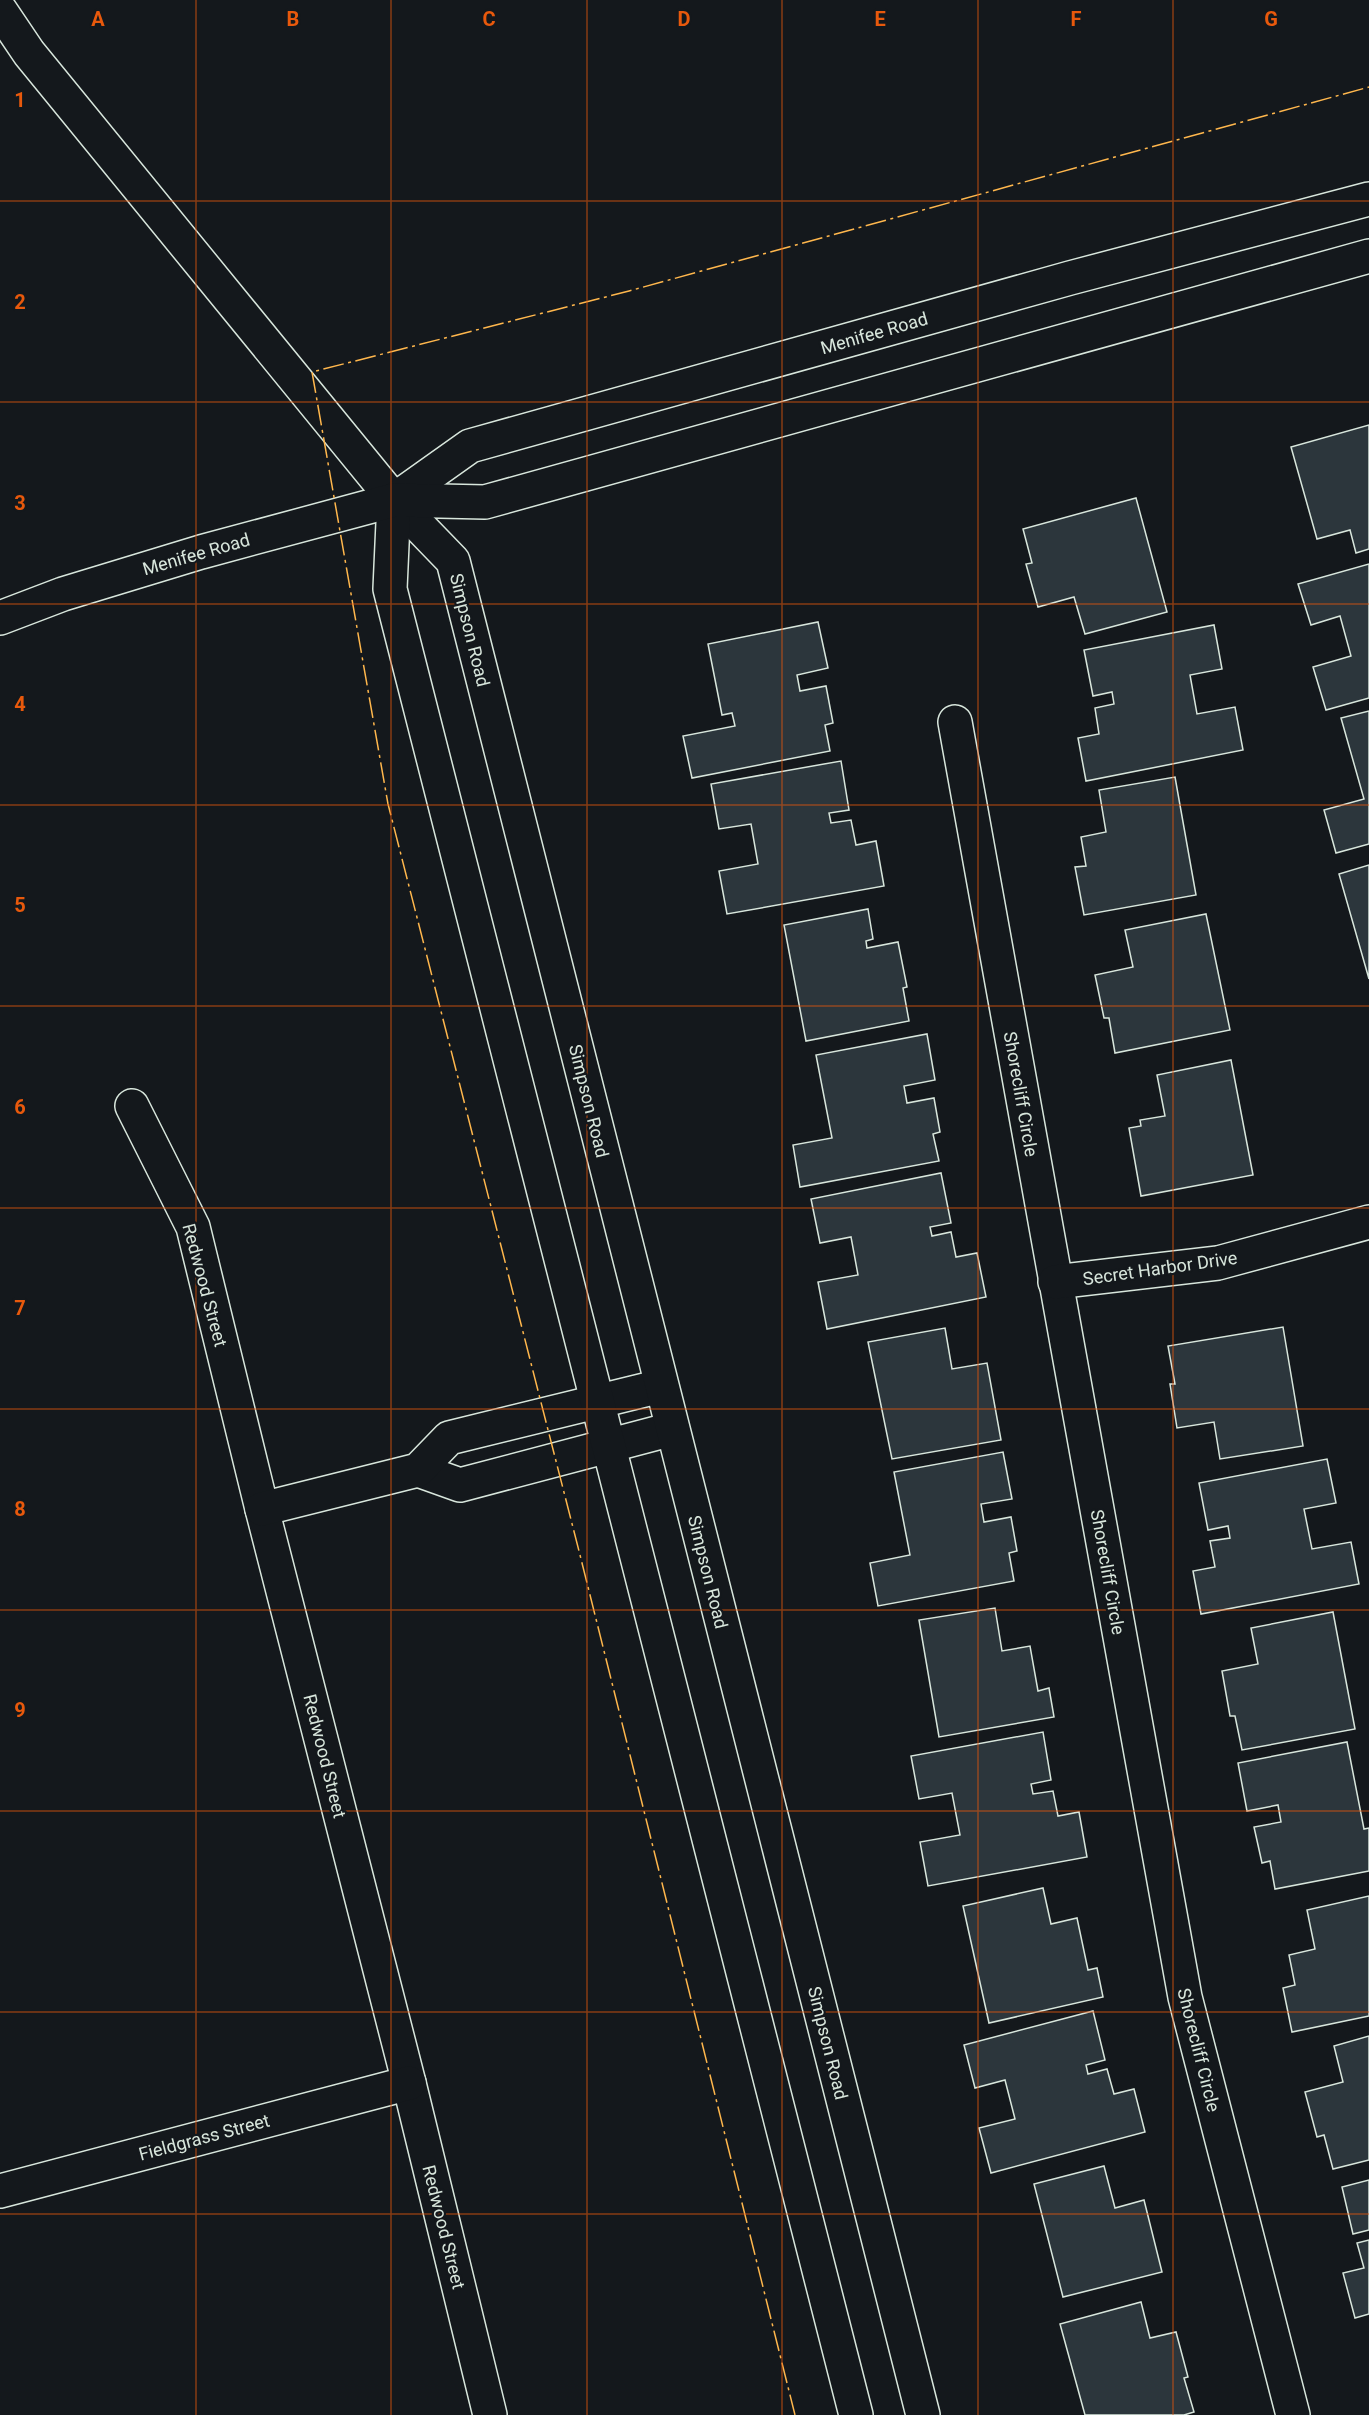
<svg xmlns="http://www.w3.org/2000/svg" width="1369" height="2415" font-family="Roboto,sans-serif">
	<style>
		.building { fill: #2c363c; stroke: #d8e6dc; stroke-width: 1.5 }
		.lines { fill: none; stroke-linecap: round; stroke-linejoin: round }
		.minor-casing { stroke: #d8e6dc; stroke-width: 36 }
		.major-casing { stroke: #d8e6dc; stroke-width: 36 }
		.minor { stroke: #14181c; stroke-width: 33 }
		.major { stroke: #14181c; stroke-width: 33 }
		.power { stroke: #ffb74d; stroke-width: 1.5; stroke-dasharray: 21 4.5 3 4.5; stroke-linecap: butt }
		.grid { fill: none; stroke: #e8590c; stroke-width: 1.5; stroke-opacity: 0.55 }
		.labels { text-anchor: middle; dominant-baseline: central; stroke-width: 4.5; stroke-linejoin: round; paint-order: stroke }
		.street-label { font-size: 18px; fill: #d8e6dc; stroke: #14181c }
		.grid-label { font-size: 20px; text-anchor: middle; font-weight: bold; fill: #e8590c; stroke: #14181c; stroke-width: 4.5; stroke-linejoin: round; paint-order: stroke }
	</style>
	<rect width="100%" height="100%" fill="#14181c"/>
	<g class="building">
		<polygon points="1369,425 1369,549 1356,553 1350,530 1317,539 1291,447"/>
		<polygon points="1136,498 1167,612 1085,634 1074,597 1038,607 1026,564 1032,563 1023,529"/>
		<polygon points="1369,564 1369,698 1326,710 1313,667 1351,656 1340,616 1311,625 1298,584"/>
		<polygon points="818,622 828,668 797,675 800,691 826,686 833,723 825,725 830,751 692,778 683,736 735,726 732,713 722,715 708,644"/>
		<polygon points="1214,625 1222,669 1190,675 1197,714 1235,707 1243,750 1086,781 1078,738 1099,734 1095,708 1114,704 1112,692 1093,696 1084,650"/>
		<polygon points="1369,711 1369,844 1336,853 1324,810 1364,799 1341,718"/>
		<polygon points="841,761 849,810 829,813 831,823 851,820 856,845 876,841 884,886 727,914 719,871 758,864 751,824 719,829 711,784"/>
		<polygon points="1175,777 1196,895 1084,915 1075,867 1086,866 1081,837 1106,832 1099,790"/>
		<polygon points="1369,865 1369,979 1339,874"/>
		<polygon points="868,909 873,939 866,941 867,948 898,942 907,987 903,988 909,1021 806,1041 784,925"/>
		<polygon points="1206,914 1230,1030 1115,1053 1109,1018 1104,1018 1095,975 1133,967 1125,930"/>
		<polygon points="927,1034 935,1080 904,1086 907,1103 934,1098 940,1132 933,1134 939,1161 800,1187 793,1145 832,1138 816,1055"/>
		<polygon points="1231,1060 1253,1175 1141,1196 1129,1128 1141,1126 1140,1120 1165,1116 1157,1075"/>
		<polygon points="941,1173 951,1223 930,1227 932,1236 951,1232 956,1257 977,1253 986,1297 827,1329 818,1282 858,1275 851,1237 820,1243 811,1199"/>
		<polygon points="1283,1327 1303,1446 1220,1459 1214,1422 1177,1428 1170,1384 1175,1384 1168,1346"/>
		<polygon points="945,1328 952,1369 987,1363 1001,1440 892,1459 868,1342"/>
		<polygon points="1003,1452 1012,1499 981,1504 984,1522 1011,1517 1017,1551 1009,1553 1014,1581 878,1606 870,1563 910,1555 894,1472"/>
		<polygon points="1327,1459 1336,1503 1304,1509 1312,1549 1351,1542 1359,1584 1201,1614 1193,1571 1215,1567 1210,1541 1230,1538 1228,1526 1208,1530 1199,1483"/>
		<polygon points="995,1608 1002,1651 1030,1646 1038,1691 1049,1688 1054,1717 939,1737 919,1620"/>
		<polygon points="1333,1612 1355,1729 1242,1750 1235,1716 1230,1716 1222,1671 1258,1664 1251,1628"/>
		<polygon points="1043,1732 1051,1780 1031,1784 1033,1794 1053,1791 1058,1816 1079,1812 1087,1857 928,1886 920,1842 960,1835 952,1793 919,1799 911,1756"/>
		<polygon points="1347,1742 1364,1829 1369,1828 1369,1871 1275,1889 1270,1861 1262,1863 1254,1827 1281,1822 1278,1805 1247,1811 1238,1763"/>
		<polygon points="1043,1888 1051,1924 1077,1918 1088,1970 1097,1968 1103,1997 989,2023 963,1906"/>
		<polygon points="1369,1896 1369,2016 1292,2032 1283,1988 1295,1985 1289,1955 1315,1949 1307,1910"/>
		<polygon points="1093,2011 1105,2060 1086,2065 1088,2074 1107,2069 1114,2094 1134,2089 1145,2132 991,2173 979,2128 1015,2119 1005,2080 975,2088 964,2045"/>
		<polygon points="1369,2036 1369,2160 1333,2169 1324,2135 1317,2137 1305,2092 1343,2082 1334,2046"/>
		<polygon points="1104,2166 1115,2208 1144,2200 1162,2272 1063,2297 1034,2184"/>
		<polygon points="1369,2180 1369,2230 1353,2234 1342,2187"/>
		<polygon points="1369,2240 1369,2314 1355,2318 1343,2273 1364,2268 1357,2243"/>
		<polygon points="1141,2302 1150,2338 1176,2332 1188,2377 1184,2378 1194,2412 1184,2415 1085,2415 1060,2324"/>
	</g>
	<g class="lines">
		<g class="minor-casing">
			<g id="minor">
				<polyline points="0,10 29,53 394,500"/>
				<polyline points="955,722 1185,1997 1293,2415"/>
				<polyline points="132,1106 193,1227 262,1509 409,2083 490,2415"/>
				<polyline points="1055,1282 1218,1263 1369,1222"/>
				<polyline points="418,1470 460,1485 672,1429"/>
				<polyline points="262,1509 418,1470 449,1438 661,1386"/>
				<polyline points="0,2191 409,2083"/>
			</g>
		</g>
		<g class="major-casing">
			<g id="major">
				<polyline points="394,500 453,561 923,2415"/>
				<polyline points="394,500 390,589 856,2415"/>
				<polyline points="394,500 470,446 1070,278 1369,199"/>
				<polyline points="0,618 63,594 201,552 394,500 485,502 1369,256"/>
			</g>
		</g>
		<use href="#minor" class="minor"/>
		<use href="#major" class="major"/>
		<polyline class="power" points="795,2415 579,1551 388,804 312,372 629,291 1369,87"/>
	</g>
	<path class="grid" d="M196,0v2415M391,0v2415M587,0v2415M782,0v2415M978,0v2415M1173,0v2415M0,201h1369M0,402h1369M0,604h1369M0,805h1369M0,1006h1369M0,1208h1369M0,1409h1369M0,1610h1369M0,1811h1369M0,2012h1369M0,2214h1369"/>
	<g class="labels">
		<g class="street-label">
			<text transform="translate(874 333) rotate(-16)">Menifee Road</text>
			<text transform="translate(196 554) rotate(-16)">Menifee Road</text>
			<text transform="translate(470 630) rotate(76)">Simpson Road</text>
			<text transform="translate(1021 1094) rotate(80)">Shorecliff Circle</text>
			<text transform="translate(589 1101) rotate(76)">Simpson Road</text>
			<text transform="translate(1160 1268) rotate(-8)">Secret Harbor Drive</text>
			<text transform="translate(205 1285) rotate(75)">Redwood Street</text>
			<text transform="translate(708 1572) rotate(76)">Simpson Road</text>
			<text transform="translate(1108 1572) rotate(80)">Shorecliff Circle</text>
			<text transform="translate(325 1756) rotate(76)">Redwood Street</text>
			<text transform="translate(828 2043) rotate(76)">Simpson Road</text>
			<text transform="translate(1199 2050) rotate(76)">Shorecliff Circle</text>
			<text transform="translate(204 2137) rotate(-15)">Fieldgrass Street</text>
			<text transform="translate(444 2227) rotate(76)">Redwood Street</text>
		</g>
	</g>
	<g class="grid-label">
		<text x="98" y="26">A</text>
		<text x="293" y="26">B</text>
		<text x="489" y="26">C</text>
		<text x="684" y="26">D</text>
		<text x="880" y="26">E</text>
		<text x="1076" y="26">F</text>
		<text x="1271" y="26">G</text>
		<text x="20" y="107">1</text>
		<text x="20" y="309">2</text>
		<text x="20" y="510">3</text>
		<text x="20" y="711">4</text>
		<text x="20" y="912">5</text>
		<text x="20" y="1114">6</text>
		<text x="20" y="1315">7</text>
		<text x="20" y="1516">8</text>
		<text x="20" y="1717">9</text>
	</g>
</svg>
